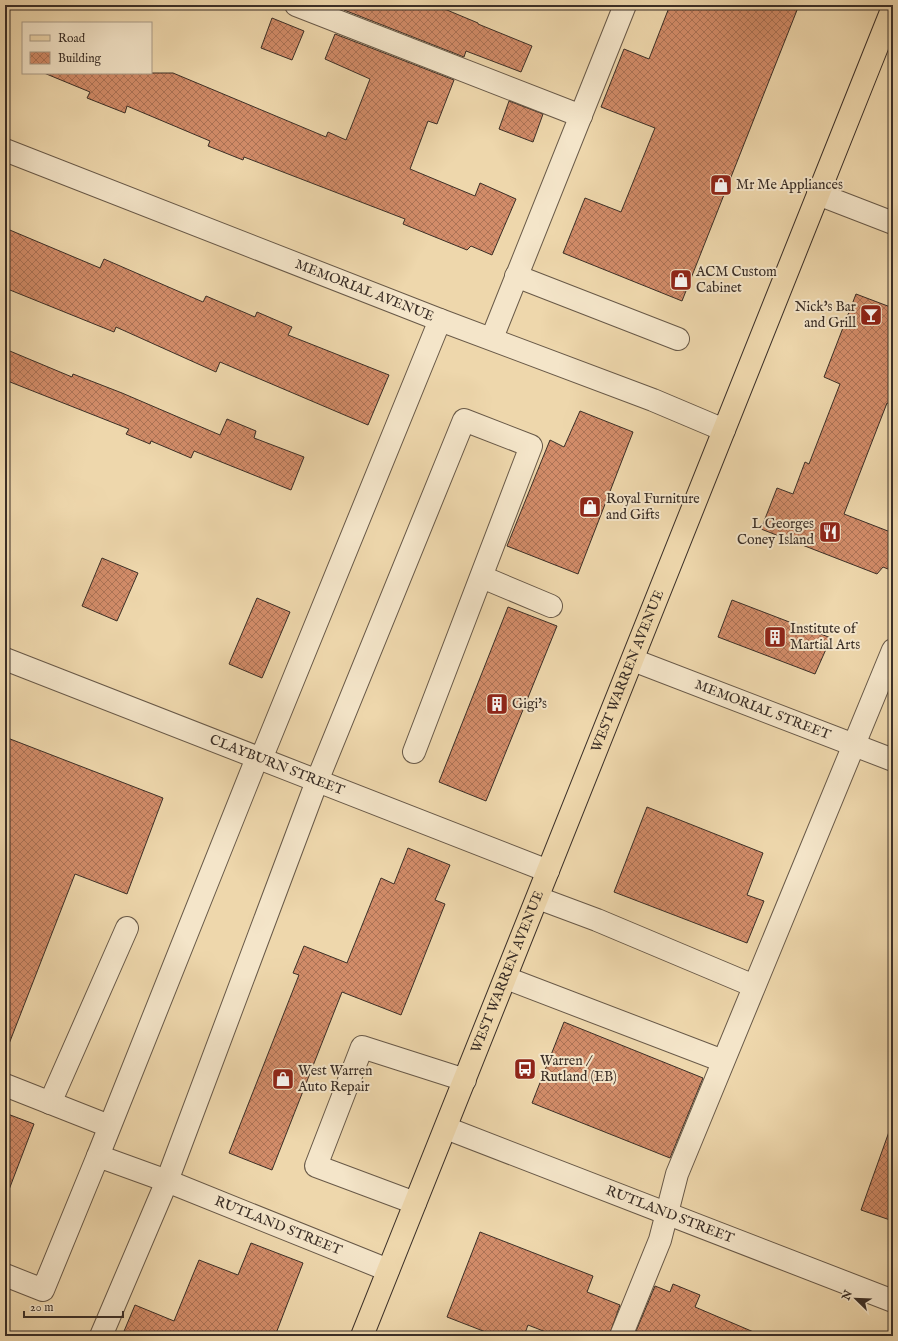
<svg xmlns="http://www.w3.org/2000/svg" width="898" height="1341" font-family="'IM FELL English',serif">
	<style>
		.building { fill: url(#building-cross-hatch); stroke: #3b2f27 }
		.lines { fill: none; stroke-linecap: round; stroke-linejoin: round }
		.minor-casing { stroke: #685948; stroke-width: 24 }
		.major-casing { stroke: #3b2f27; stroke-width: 24 }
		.minor { stroke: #f4e5c9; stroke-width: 22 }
		.major { stroke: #eed7ac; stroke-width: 22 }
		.labels { text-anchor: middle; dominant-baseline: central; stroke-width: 4; stroke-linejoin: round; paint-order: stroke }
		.poi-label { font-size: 14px; fill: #3b2f27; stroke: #f4e5c9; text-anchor: start }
		.street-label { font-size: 14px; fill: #3b2f27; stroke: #f4e5c9 }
	</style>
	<defs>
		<pattern id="building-cross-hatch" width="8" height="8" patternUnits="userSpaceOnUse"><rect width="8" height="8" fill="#d28c69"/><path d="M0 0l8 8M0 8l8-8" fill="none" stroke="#ac7356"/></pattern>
	</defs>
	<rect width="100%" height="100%" fill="#eed7ac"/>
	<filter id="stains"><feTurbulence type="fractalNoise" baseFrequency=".005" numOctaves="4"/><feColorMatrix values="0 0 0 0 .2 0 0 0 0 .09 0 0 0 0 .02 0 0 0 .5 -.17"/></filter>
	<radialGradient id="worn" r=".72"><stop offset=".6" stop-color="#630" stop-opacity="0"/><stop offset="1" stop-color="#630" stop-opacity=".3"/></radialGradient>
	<g class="building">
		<polygon points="346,5 435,5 478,23 478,24 532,46 521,72 466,51 464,57 344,10"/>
		<polygon points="670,5 799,5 682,301 563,253 585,198 621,212 655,128 601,107 624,49 649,59"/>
		<polygon points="272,18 304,31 292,60 261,48"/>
		<polygon points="335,34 454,80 437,124 428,121 410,169 475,196 480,183 516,199 492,255 471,246 467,250 403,224 405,219 244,157 243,160 208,146 210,141 127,106 125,113 87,98 90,92 44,73 173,73 326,137 328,132 346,140 370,79 325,59"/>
		<polygon points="509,101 543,114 533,142 499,129"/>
		<polygon points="5,228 100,268 104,259 203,302 206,296 255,317 257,312 292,327 288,335 389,375 368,425 220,362 216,372 116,327 114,332 5,288"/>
		<polygon points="856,294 893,308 893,405 887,403 844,514 893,533 893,571 883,567 877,574 761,529 777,488 793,494 805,462 809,464 840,384 824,377"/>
		<polygon points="5,349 72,377 73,374 122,393 220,435 227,419 256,431 254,438 304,457 291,490 194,451 191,458 151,441 150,444 126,434 129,429 5,380"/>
		<polygon points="580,411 633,432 578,574 507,546 550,440 564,447"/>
		<polygon points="102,558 138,573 117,621 82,606"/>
		<polygon points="257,598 290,612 262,678 229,664"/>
		<polygon points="732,600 831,638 815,674 718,637"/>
		<polygon points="508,607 557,626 486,801 439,782"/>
		<polygon points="5,737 163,798 127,894 75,874 7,1049 5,1049"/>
		<polygon points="647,807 763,853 747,895 764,901 747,943 614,892"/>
		<polygon points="408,848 450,865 435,900 445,904 401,1015 342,992 272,1170 229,1153 299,975 293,973 304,946 347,963 381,878 394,884"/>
		<polygon points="564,1022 703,1078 670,1158 532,1103"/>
		<polygon points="5,1113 34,1124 7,1195 5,1194"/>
		<polygon points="890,1129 893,1130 893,1221 861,1210"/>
		<polygon points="480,1232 593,1276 587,1292 620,1305 609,1336 556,1336 528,1325 524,1336 496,1336 447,1317"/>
		<polygon points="251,1243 303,1263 275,1336 122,1336 135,1305 174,1321 199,1260 238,1275"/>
		<polygon points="673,1284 700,1295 695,1307 763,1336 634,1336 655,1286 670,1292"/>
	</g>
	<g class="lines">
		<g class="minor-casing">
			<g id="minor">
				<polyline points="296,5 581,116"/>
				<path id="s1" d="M5,150l435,170 213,80 71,30"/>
				<polyline points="818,194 893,223"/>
				<polyline points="516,276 678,339"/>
				<polyline points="492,338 625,5"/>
				<polyline points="482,577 551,606"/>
				<path id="s2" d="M5,659l543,212"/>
				<path id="s3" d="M633,660l260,100"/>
				<polyline points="261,759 440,320"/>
				<polyline points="538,898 597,920 754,986"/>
				<polyline points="506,978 723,1061"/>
				<polyline points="5,1085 109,1126"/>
				<polyline points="50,1103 127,928"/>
				<path id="s4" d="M446,1128l447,173"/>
				<polyline points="98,1156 257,758"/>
				<polyline points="415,1203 316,1166 362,1047 465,1080"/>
				<path id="s5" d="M5,1275l38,15 55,-134 69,25 221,89"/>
				<polyline points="101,1336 167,1181 317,781 464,420 531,446 414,752"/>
				<polyline points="621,1336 660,1240 677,1174 893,650"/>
			</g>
		</g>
		<g class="major-casing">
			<g id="major">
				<path id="s6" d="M362,1336l531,-1329"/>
			</g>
		</g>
		<use href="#minor" class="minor"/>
		<use href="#major" class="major"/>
	</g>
	<defs>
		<g id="shop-square" transform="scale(1.15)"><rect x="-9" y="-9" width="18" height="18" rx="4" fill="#8f2418" stroke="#f4e5c9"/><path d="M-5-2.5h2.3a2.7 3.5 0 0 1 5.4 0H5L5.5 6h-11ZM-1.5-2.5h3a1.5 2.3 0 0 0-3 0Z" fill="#fff"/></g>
		<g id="bar-square" transform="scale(1.15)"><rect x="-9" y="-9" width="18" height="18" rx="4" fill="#8f2418" stroke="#f4e5c9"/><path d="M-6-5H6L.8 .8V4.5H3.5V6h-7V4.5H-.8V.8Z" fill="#fff"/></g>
		<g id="restaurant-square" transform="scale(1.15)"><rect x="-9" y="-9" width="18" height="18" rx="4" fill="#8f2418" stroke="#f4e5c9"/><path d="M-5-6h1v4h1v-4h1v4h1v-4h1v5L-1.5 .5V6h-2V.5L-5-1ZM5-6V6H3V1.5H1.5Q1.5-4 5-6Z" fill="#fff"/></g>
		<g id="building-square" transform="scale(1.15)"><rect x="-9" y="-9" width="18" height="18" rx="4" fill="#8f2418" stroke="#f4e5c9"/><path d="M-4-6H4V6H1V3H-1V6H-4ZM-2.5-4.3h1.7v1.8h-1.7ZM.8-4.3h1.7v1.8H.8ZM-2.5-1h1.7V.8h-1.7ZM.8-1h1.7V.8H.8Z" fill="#fff"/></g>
		<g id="bus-square" transform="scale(1.15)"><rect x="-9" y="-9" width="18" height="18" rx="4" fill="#8f2418" stroke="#f4e5c9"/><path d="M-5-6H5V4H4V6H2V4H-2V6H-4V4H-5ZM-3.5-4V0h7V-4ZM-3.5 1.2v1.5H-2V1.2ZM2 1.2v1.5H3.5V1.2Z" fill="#fff"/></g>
	</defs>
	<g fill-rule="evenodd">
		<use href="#shop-square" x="721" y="185"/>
		<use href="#shop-square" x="681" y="280"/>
		<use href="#bar-square" x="871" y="315"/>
		<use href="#shop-square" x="590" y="507"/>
		<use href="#restaurant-square" x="830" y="532"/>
		<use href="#building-square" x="775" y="637"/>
		<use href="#building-square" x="497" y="704"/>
		<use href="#bus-square" x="525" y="1069"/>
		<use href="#shop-square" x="283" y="1079"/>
	</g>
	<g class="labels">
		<g class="poi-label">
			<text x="736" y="185">Mr Me Appliances</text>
			<text x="696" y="272">ACM Custom<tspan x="696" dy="16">Cabinet</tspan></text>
			<text x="856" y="307" text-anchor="end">Nick's Bar<tspan x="856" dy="16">and Grill</tspan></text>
			<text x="606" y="499">Royal Furniture<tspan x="606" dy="16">and Gifts</tspan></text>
			<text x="814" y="524" text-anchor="end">L Georges<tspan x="814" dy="16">Coney Island</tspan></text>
			<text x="790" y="629">Institute of<tspan x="790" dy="16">Martial Arts</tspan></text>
			<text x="512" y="704">Gigi's</text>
			<text x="540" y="1061">Warren /<tspan x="540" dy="16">Rutland (EB)</tspan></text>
			<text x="298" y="1071">West Warren<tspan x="298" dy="16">Auto Repair</tspan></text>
		</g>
		<g class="street-label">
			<text stroke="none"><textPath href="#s1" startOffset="386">MEMORIAL AVENUE</textPath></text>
			<text stroke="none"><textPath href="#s6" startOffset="716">WEST WARREN AVENUE</textPath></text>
			<text stroke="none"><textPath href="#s3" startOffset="139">MEMORIAL STREET</textPath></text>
			<text stroke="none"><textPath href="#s2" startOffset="292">CLAYBURN STREET</textPath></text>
			<text stroke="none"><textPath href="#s6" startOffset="392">WEST WARREN AVENUE</textPath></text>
			<text stroke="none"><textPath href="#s4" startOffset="240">RUTLAND STREET</textPath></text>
			<text stroke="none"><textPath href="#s5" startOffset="379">RUTLAND STREET</textPath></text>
		</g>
	</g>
	<rect width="898" height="1341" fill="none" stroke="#eed7ac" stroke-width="20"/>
	<rect x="6" y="6" width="886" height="1329" fill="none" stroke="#3b2f27" stroke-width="2"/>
	<rect x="10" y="10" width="878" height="1321" fill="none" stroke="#3b2f27"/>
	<rect x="22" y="22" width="130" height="52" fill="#f4e5c9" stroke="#aa9c88"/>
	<rect x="30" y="35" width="20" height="6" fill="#eed7ac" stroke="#aa9c88"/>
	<text x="58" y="42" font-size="12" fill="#3b2f27">Road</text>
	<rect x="30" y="52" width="20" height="12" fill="url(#building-cross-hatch)" stroke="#aa9c88"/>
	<text x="58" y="62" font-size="12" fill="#3b2f27">Building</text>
	<g transform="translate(856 1299) rotate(293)" stroke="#f4e5c9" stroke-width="3" paint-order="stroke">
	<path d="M0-3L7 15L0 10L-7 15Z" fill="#3b2f27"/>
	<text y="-6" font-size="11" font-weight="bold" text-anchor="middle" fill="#3b2f27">N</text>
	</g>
	<path d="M24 1311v6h99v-6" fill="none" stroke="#3b2f27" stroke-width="2"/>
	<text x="30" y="1311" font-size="12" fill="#3b2f27" stroke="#f4e5c9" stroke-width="3" paint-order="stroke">20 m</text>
	<rect width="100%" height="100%" filter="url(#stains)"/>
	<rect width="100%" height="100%" fill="url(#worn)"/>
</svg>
